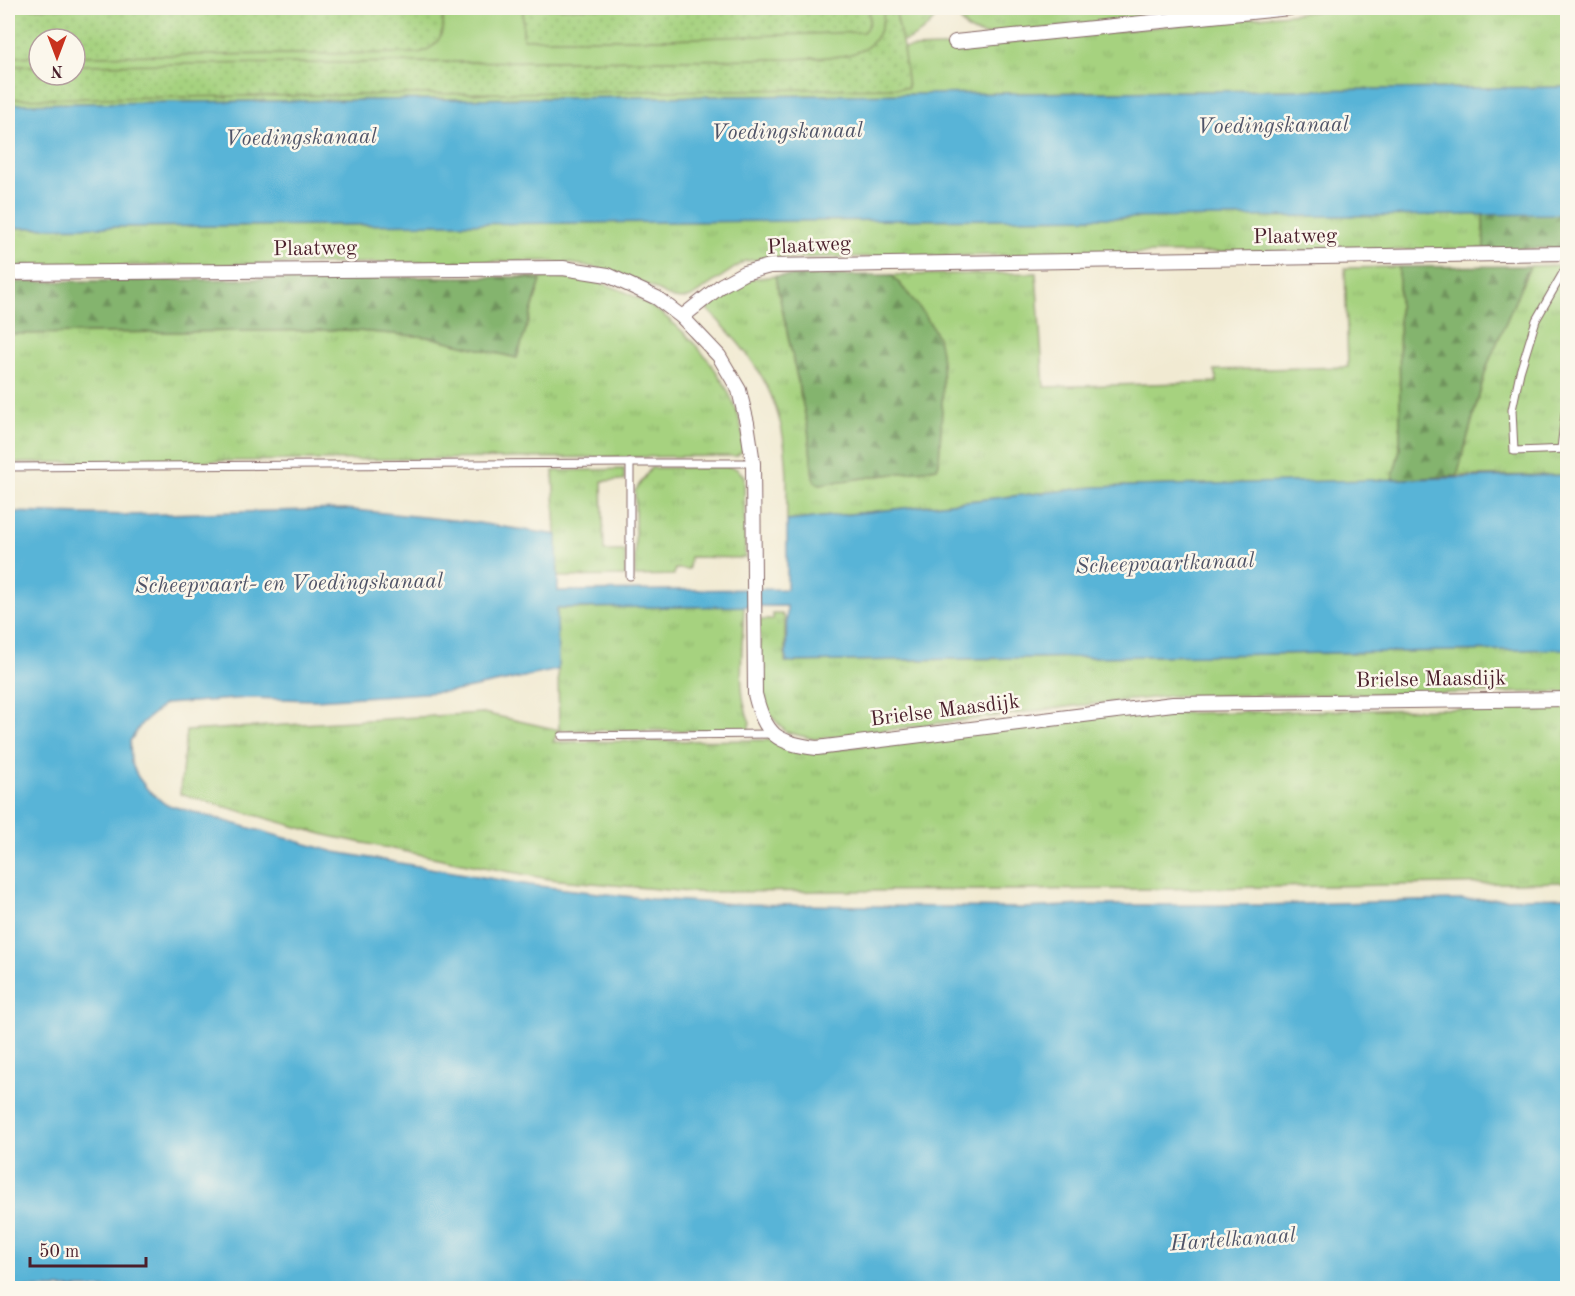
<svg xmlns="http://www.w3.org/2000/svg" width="1575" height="1296" font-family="'Old Standard TT',serif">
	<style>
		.grass { fill: url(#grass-tufts); stroke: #787855; stroke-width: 1.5 }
		.forest { fill: url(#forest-firs); stroke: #676a4c; stroke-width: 1.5 }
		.park { fill: url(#park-dots); stroke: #787855; stroke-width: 1.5; fill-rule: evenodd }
		.garden { fill: #a6d27f; stroke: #787855; stroke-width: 1.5 }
		.water { fill: #59b4d7; stroke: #526a81; stroke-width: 1.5 }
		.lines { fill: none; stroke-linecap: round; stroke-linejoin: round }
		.lane-casing { stroke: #846665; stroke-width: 9 }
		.street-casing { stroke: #846665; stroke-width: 16 }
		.lane { stroke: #fff; stroke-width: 7 }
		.street { stroke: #fff; stroke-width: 14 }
		.labels { text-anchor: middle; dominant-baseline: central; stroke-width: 5; stroke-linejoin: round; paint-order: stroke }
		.street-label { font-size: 21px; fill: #4a1f2b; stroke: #fbf7ec }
		.water-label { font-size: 22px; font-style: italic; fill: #4f5367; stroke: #fbf7ec }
	</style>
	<defs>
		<pattern id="grass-tufts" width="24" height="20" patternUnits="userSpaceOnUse" patternTransform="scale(1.5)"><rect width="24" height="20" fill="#a6d27f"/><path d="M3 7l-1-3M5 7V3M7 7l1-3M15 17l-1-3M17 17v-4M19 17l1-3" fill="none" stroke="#90b46e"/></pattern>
		<pattern id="forest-firs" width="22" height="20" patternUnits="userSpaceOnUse" patternTransform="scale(1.5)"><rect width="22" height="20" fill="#84b46e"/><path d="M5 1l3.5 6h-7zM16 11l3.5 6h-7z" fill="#6e925b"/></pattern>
		<pattern id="park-dots" width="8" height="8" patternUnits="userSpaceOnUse" patternTransform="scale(1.5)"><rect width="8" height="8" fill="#a6d27f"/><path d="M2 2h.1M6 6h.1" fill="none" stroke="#90b46e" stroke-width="1.8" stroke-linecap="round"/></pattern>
	</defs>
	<rect width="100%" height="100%" fill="#fbf7ec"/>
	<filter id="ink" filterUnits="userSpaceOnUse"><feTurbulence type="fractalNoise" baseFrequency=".0167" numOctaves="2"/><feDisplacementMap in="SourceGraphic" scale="12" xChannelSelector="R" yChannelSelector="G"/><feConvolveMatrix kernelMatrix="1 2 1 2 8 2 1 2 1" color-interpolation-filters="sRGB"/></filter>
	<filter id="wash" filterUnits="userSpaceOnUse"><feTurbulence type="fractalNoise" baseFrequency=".008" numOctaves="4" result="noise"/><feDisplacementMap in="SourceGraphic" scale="24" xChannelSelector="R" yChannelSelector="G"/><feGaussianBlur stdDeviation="1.35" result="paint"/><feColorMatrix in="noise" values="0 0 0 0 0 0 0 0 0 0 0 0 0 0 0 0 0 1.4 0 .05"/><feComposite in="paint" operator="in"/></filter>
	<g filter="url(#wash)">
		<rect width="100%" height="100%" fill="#f1ead2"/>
		<g class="grass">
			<path d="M884,8h57c-9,18 -23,30 -42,35z"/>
			<path d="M957,8h291l-263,27c-18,-3 -25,-9 -28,-27z"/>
			<polygon points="1350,8 1568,8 1567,87 8,104 8,66 39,75 75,75 794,59 912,48 966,46"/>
			<path d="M1483,214l1,35 -714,9 -25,3 -54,36c-18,6 -26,-4 -42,-11 -34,-17 -67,-22 -104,-25l-537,6v-39z"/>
			<polygon points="1567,265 1567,475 1457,476 1487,366 1530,266"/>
			<path d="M1399,267l1,182 -8,31 -297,7 -308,34c-1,-20 1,-40 -1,-60 -4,-66 -33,-106 -79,-152l42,-30 26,-3 33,152 5,50 7,6 117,-16 2,-5c1,-29 9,-105 -3,-129 -11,-22 -28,-40 -44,-59l144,-2 8,114 173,-5 -3,-12 134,-3 -3,-99z"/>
			<path d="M516,277c29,0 58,-1 87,7 64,16 141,97 141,166l-8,6 -728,7v-129l337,-4 84,7 88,21 24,-77z"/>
			<polygon points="729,467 737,469 744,476 745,558 690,557 689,569 675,569 674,575 635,576 635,491 651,468"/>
			<polygon points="624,469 624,480 602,481 604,551 625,551 625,576 558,577 553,471"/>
			<path d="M744,606c-1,33 -8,88 6,116l-2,9 -189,-1 -6,12 218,-2 20,10 21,2 306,-38 449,-7v175l-417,7 -460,3 -141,-13 -87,-16 -133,-27 -149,-42 6,-63 297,-18 76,17 -2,-122z"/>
			<polygon points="773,614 782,614 785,619 785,662 1567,649 1567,692 1170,696 1074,706 814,739 786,732 764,708 761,696 759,620 773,620"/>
		</g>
		<g class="forest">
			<polygon points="1483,214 1567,214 1567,248 1484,249"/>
			<polygon points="1530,266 1487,366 1457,476 1392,480 1400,449 1399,267"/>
			<path d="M892,275c16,19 33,37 44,59 12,24 4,100 3,129l-2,5 -117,16 -4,-1 -3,-5 -5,-50 -33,-152z"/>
			<polygon points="430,277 516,277 541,280 517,358 429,337 345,330 8,334 8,282"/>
		</g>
		<path class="park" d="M8,8h887l8,39 5,41 -900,11zM39,39h36v36h-36z"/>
		<g class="garden">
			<path d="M440,8h83v31h145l195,-7c8,-7 7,-15 6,-24h15c-2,56 -47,47 -90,51l-719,6v-9l344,-3c22,-6 29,-25 21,-45z"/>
			<polygon points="39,56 39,66 8,66 8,57"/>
		</g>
		<g class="water">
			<polygon points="1567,87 1567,214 8,228 8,104"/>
			<polygon points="1567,475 1567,649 786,662 787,606 557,608 558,670 456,691 315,700 249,698 165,704 142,723 130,741 131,762 138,777 148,790 165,804 335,852 530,885 651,899 733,904 1023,908 1088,905 1260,905 1567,897 1567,1288 8,1288 8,512 128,515 345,509 472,522 557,535 558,591 787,589 787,521 1095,487"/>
		</g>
	</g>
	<g filter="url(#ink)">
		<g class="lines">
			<g class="lane-casing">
				<g id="lane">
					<polyline points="1568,264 1536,320 1520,372 1512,410 1514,451 1568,449"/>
					<polyline points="1561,449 1568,388"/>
					<polyline points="8,467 630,463"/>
					<polyline points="630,576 630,463 753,463"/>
					<polyline points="562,736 772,734"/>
				</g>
			</g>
			<g class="street-casing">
				<g id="street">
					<polyline points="955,42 1290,8"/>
					<path d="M8,273l555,-5 45,7 49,23 25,19 37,39 20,34 8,33 6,40 2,231c10,41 21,49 62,54l356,-44 395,-5"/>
					<polyline points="682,317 722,285 744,273 770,266 1568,253"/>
				</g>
			</g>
			<use href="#lane" class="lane"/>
			<use href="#street" class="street"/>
		</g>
	</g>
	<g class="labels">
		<g class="street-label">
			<text transform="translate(1295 237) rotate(-1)">Plaatweg</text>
			<text transform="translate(809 246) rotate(-3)">Plaatweg</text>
			<text transform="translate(315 249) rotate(-1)">Plaatweg</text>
			<text transform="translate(1431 680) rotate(-1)">Brielse Maasdijk</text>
			<text transform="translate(945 711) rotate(-7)">Brielse Maasdijk</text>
		</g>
		<g class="water-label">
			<text transform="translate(1273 126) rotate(-1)">Voedingskanaal</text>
			<text transform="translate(787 132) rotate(-1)">Voedingskanaal</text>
			<text transform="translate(301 138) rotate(-1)">Voedingskanaal</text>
			<text transform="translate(1165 564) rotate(-2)">Scheepvaartkanaal</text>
			<text transform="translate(289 584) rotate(-1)">Scheepvaart- en Voedingskanaal</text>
			<text transform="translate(1233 1240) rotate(-4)">Hartelkanaal</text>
		</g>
	</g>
	<rect width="1575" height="1296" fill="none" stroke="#fbf7ec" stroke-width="30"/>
	<g transform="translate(57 57) rotate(180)"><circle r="28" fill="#fbf7ec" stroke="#b4a19f" stroke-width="1.5"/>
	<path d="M0-4.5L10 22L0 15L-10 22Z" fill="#c8321e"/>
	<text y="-9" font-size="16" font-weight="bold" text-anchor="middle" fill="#4a1f2b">N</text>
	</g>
	<path d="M30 1257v9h116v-9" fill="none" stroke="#4a1f2b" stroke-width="3"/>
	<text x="39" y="1257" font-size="18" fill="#4a1f2b" stroke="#fbf7ec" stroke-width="4.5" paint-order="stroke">50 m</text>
</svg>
